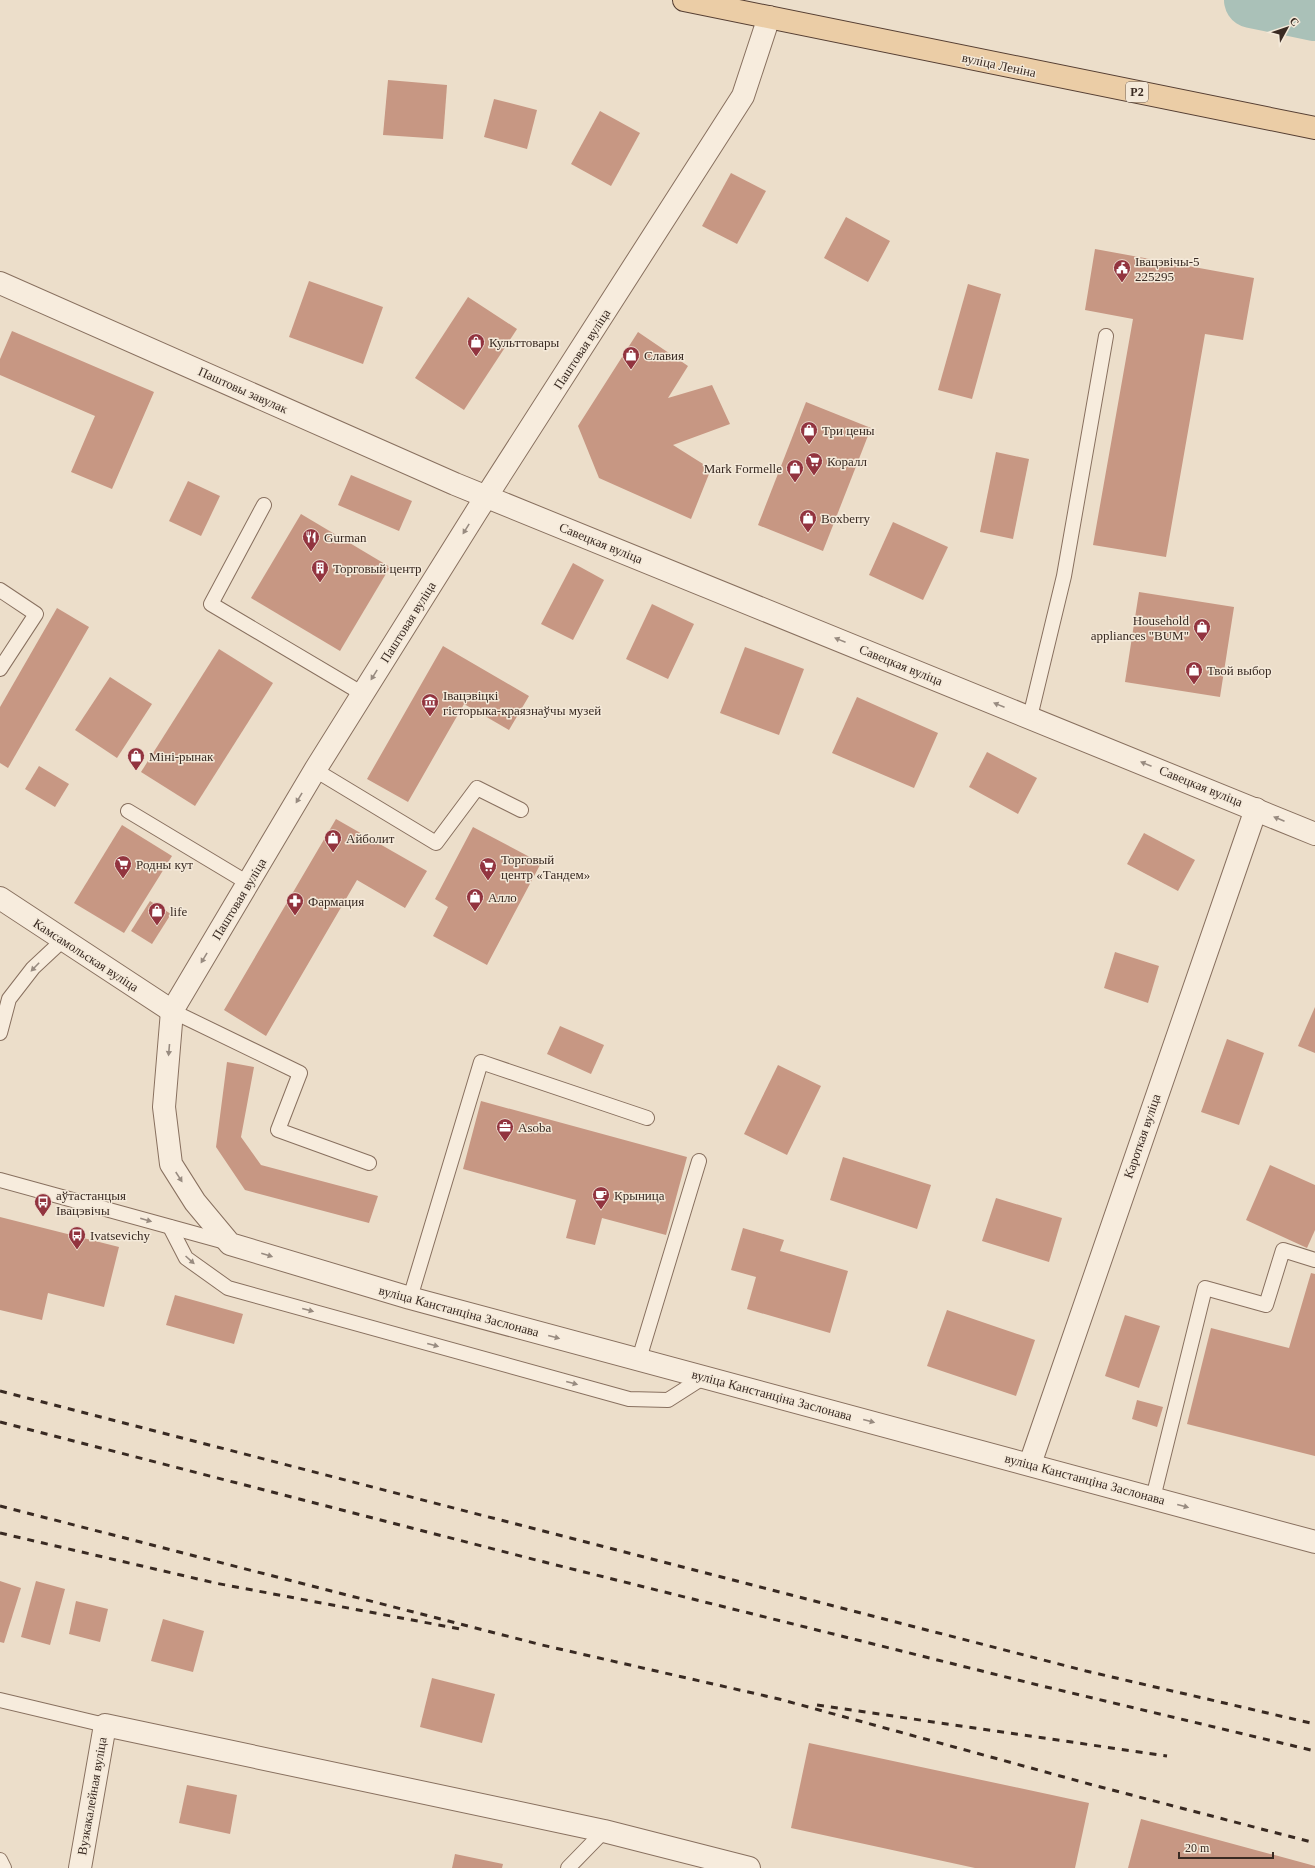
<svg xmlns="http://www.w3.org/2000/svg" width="1315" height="1868" font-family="Georgia,serif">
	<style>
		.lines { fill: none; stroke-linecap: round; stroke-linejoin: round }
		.river { stroke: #aac1b8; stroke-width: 56 }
		.building { fill: #c79783 }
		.lane-casing { stroke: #88705f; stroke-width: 16 }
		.street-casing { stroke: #88705f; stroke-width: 24 }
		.primary-casing { stroke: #563f33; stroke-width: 24 }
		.lane { stroke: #f7ecdd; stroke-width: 14 }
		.street { stroke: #f7ecdd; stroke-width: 22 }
		.primary { stroke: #ebcda6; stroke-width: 22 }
		.rail { stroke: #392a22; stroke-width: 3; stroke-dasharray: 7 7; stroke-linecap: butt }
		.oneway { fill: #988b80 }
		.labels { text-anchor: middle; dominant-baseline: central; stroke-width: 3; stroke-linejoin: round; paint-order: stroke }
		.shield { fill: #f4e9d9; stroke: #716359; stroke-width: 1 }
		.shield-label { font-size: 12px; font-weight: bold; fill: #392a22 }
		.street-label { font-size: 13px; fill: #392a22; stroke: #f4e9d9 }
		.poi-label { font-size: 13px; fill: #392a22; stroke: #f4e9d9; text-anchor: start }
	</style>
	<rect width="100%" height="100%" fill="#ecdeca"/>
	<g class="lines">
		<polyline class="river" points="1252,0 1315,13"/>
	</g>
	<g class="building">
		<polygon points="388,80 447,85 443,139 383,135"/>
		<polygon points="494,99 537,110 527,149 484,137"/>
		<polygon points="600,111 640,133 611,186 571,164"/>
		<polygon points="731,173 766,191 737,244 702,226"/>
		<polygon points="846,217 890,241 868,282 824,258"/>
		<polygon points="1095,249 1254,278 1243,340 1205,334 1166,557 1093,545 1133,319 1085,310"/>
		<polygon points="309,281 383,307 363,364 289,337"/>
		<polygon points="968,284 1001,294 972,399 938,390"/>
		<polygon points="468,297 517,329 464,410 415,378"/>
		<polygon points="12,331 154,392 112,489 71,472 95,416 0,375 0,359"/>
		<polygon points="638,332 688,366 668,398 712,385 730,424 673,445 711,469 691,519 599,478 578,426"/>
		<polygon points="806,402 871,428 823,551 758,525"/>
		<polygon points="996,452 1029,459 1013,539 980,532"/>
		<polygon points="351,475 412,501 399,531 338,505"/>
		<polygon points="188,481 220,496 201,536 169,521"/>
		<polygon points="301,514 390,567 340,651 251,598"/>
		<polygon points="893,522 948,547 923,600 869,575"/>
		<polygon points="573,563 604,580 573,640 541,624"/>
		<polygon points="1139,592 1234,607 1220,697 1125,682"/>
		<polygon points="652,604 694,624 668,679 626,659"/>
		<polygon points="57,608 89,627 8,768 0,763 0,707"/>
		<polygon points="443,646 529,696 509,730 464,704 408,802 367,779"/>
		<polygon points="745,647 804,669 779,735 720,713"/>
		<polygon points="219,649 273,683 195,806 141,772"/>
		<polygon points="110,677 152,704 117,758 75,730"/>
		<polygon points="857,697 938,733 914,788 832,753"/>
		<polygon points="987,752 1037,778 1018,814 969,787"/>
		<polygon points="39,766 69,784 55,807 25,789"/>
		<polygon points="336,819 427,871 405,908 357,880 266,1036 224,1010"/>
		<polygon points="122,825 172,856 124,933 74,903"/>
		<polygon points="473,827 541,863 487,965 433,936 448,907 435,899"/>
		<polygon points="1144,833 1195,860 1178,891 1127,864"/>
		<polygon points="150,901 171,914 152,944 131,931"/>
		<polygon points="1115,952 1159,966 1148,1003 1104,988"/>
		<polygon points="1315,1007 1315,1053 1298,1046"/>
		<polygon points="560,1026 604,1045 591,1074 547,1054"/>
		<polygon points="1227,1039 1264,1053 1239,1125 1201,1112"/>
		<polygon points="227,1062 254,1067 241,1137 261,1165 378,1196 369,1223 245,1190 216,1147"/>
		<polygon points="778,1065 821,1086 787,1155 744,1134"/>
		<polygon points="481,1101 687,1157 666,1235 602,1218 595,1245 566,1238 576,1200 463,1169"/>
		<polygon points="843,1157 931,1185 917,1229 830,1200"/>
		<polygon points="1270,1165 1315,1185 1315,1230 1307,1248 1246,1220"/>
		<polygon points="996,1198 1062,1218 1049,1262 982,1241"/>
		<polygon points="0,1217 119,1247 104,1307 48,1293 42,1320 0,1310"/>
		<polygon points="743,1228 784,1240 780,1251 848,1271 830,1333 747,1309 756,1277 731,1270"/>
		<polygon points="1311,1273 1315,1274 1315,1456 1187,1424 1211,1328 1289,1348"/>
		<polygon points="175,1295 243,1314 234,1344 166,1325"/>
		<polygon points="947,1310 1035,1340 1016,1396 927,1366"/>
		<polygon points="1125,1315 1160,1326 1139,1388 1105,1376"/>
		<polygon points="1137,1400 1163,1407 1157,1427 1132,1419"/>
		<polygon points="0,1581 21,1588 4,1643 0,1642"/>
		<polygon points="36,1581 65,1589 50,1645 21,1637"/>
		<polygon points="76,1601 108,1609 100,1642 69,1634"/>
		<polygon points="163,1619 204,1631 193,1672 151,1661"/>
		<polygon points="432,1678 495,1694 482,1743 420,1727"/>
		<polygon points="809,1743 1089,1803 1075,1868 975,1868 791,1828"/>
		<polygon points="187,1785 237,1795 230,1834 179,1823"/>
		<polygon points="1141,1819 1315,1866 1315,1868 1128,1868"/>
		<polygon points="455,1854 503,1864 502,1868 452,1868"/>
	</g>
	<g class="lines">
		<g class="lane-casing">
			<g id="lane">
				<polyline points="264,505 211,604 363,694"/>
				<polyline points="0,590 36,614 0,669"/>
				<polyline points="1030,717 1064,576 1106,336"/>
				<polyline points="315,770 436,843 477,788 521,810"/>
				<polyline points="128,811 248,883"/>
				<polyline points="172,1011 300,1073 278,1130 369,1163"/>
				<polyline points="0,1033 9,999 33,968 63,940"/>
				<polyline points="0,1180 229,1243"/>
				<polyline points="170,1227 186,1258 228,1288 629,1399 668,1400 704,1377"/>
				<polyline points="410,1298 481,1062 647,1118"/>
				<polyline points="639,1359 699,1161"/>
				<polyline points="1153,1498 1205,1288 1266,1305 1283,1250 1315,1260"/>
				<polyline points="0,1700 105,1725"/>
				<polyline points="0,1860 4,1868"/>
				<polyline points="568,1868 604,1831"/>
			</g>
		</g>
		<g class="street-casing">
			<g id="street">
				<polyline points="769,17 743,96 477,511 315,770 172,1011 164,1107 171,1164 195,1202 230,1244 410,1298 1315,1542"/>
				<polyline points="0,283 455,484 1315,834"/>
				<polyline points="0,898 172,1011"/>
				<polyline points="1030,1464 1256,809"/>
				<polyline points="80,1868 105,1725 604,1831 749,1868"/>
			</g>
		</g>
		<g class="primary-casing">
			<polyline id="primary" points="684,0 1315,128"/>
		</g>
		<use href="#lane" class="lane"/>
		<use href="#street" class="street"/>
		<use href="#primary" class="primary"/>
		<g class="rail">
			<polyline points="0,1391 1086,1671 1315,1724"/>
			<polyline points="0,1422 540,1561 1038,1685 1315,1751"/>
			<polyline points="0,1506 542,1645 779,1699 1093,1785 1315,1843"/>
			<polyline points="0,1533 215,1583 460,1629"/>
			<polyline points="817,1705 1167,1756"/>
		</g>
	</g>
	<defs><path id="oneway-solid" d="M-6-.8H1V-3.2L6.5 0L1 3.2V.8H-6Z"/></defs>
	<g class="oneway">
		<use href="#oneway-solid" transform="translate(466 529) rotate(122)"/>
		<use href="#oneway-solid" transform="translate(840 640) rotate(-158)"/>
		<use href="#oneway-solid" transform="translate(374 675) rotate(122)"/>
		<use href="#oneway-solid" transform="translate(999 705) rotate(-158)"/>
		<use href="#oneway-solid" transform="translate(1146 764) rotate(-158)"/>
		<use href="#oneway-solid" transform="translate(299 798) rotate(121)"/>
		<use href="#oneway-solid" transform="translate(1279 819) rotate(-157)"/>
		<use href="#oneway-solid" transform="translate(204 958) rotate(121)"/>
		<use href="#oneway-solid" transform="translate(35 967) rotate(134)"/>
		<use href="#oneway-solid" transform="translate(169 1050) rotate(95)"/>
		<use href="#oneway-solid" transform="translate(179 1177) rotate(57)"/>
		<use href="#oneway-solid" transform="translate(146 1220) rotate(16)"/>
		<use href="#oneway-solid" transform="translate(267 1255) rotate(17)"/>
		<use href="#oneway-solid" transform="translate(190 1260) rotate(42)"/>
		<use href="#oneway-solid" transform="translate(308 1310) rotate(15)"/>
		<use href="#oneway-solid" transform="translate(554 1337) rotate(15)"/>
		<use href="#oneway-solid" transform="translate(433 1345) rotate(15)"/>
		<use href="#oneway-solid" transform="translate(572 1383) rotate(15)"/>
		<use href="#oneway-solid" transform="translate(869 1421) rotate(15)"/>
		<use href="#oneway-solid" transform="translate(1183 1506) rotate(15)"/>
	</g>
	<defs>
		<g id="civic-pin" transform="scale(0.9)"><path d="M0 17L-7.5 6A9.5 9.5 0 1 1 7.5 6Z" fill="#92343f" stroke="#f4e9d9"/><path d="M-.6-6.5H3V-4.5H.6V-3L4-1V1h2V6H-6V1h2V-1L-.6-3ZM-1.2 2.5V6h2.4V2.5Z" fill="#fff"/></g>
		<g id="shop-pin" transform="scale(0.9)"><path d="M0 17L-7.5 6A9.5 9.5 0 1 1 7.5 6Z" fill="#92343f" stroke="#f4e9d9"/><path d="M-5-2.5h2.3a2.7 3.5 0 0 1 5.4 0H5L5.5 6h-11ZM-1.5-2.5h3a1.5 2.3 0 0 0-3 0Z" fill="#fff"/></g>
		<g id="supermarket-pin" transform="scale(0.9)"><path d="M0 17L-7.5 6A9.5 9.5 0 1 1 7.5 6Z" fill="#92343f" stroke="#f4e9d9"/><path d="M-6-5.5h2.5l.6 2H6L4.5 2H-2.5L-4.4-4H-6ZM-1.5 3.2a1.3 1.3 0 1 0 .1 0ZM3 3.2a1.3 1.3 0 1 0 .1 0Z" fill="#fff"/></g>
		<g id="restaurant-pin" transform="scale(0.9)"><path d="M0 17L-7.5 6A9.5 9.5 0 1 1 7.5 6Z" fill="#92343f" stroke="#f4e9d9"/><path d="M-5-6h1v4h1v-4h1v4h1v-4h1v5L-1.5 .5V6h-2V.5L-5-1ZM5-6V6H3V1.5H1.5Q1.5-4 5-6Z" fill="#fff"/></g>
		<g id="building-pin" transform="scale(0.9)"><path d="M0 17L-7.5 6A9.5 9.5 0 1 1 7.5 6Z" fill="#92343f" stroke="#f4e9d9"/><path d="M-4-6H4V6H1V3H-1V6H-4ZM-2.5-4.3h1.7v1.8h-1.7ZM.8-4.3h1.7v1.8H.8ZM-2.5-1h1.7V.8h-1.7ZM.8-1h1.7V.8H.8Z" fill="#fff"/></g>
		<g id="museum-pin" transform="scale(0.9)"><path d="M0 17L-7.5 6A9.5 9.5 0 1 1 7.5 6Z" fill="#92343f" stroke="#f4e9d9"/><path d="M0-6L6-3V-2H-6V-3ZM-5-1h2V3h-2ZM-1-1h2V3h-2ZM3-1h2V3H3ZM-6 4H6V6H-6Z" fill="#fff"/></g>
		<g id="pharmacy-pin" transform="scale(0.9)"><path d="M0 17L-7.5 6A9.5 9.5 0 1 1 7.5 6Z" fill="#92343f" stroke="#f4e9d9"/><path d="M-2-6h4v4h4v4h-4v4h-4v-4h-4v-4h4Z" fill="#fff"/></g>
		<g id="office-pin" transform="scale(0.9)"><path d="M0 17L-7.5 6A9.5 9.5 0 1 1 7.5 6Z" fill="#92343f" stroke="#f4e9d9"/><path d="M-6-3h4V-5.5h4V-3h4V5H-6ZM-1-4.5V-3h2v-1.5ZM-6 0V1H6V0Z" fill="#fff"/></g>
		<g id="cafe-pin" transform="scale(0.9)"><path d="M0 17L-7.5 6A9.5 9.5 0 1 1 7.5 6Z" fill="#92343f" stroke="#f4e9d9"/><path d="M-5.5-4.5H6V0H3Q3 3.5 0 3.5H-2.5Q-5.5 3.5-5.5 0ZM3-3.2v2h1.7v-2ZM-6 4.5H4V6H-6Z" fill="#fff"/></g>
		<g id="bus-pin" transform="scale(0.9)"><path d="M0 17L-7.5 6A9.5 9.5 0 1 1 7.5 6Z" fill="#92343f" stroke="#f4e9d9"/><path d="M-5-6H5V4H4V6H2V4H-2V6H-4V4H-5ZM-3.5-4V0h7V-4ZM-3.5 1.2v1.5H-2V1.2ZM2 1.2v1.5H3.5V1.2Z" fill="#fff"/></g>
	</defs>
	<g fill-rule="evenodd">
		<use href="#civic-pin" x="1122" y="268"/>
		<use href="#shop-pin" x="476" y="342"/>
		<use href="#shop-pin" x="631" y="355"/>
		<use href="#shop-pin" x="809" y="430"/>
		<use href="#supermarket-pin" x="814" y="461"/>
		<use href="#shop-pin" x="795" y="468"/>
		<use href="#shop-pin" x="808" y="518"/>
		<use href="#restaurant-pin" x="311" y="537"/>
		<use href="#building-pin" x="320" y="568"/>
		<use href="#shop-pin" x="1202" y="627"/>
		<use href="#shop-pin" x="1194" y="670"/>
		<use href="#museum-pin" x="430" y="702"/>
		<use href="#shop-pin" x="136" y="756"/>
		<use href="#shop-pin" x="333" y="838"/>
		<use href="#supermarket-pin" x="123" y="864"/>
		<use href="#supermarket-pin" x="488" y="866"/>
		<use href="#shop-pin" x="475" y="897"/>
		<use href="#pharmacy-pin" x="295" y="901"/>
		<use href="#shop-pin" x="157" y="911"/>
		<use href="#office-pin" x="505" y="1127"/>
		<use href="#cafe-pin" x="601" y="1195"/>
		<use href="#bus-pin" x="43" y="1202"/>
		<use href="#bus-pin" x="77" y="1235"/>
	</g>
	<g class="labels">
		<rect class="shield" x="1126" y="82" width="22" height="20" rx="3"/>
		<g class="shield-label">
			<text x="1137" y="92">Р2</text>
		</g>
		<g class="street-label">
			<text transform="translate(999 65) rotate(12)">вуліца Леніна</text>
			<text transform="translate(582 349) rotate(-57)">Паштовая вуліца</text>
			<text transform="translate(243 390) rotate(24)">Паштовы завулак</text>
			<text transform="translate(601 543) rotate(22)">Савецкая вуліца</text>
			<text transform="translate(408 622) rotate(-58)">Паштовая вуліца</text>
			<text transform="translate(901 665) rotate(22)">Савецкая вуліца</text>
			<text transform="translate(1201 786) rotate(22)">Савецкая вуліца</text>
			<text transform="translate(239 899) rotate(-59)">Паштовая вуліца</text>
			<text transform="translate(86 955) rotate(33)">Камсамольская вуліца</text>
			<text transform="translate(1142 1136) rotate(-71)">Кароткая вуліца</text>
			<text transform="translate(459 1311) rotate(15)">вуліца Канстанціна Заслонава</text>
			<text transform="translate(772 1395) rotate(15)">вуліца Канстанціна Заслонава</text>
			<text transform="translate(1085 1479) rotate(15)">вуліца Канстанціна Заслонава</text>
			<text transform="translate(92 1796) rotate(-80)">Вузкакалейная вуліца</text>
		</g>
		<g class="poi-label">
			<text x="1135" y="261">Івацэвічы-5<tspan x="1135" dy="15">225295</tspan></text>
			<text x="489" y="342">Культтовары</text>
			<text x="644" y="355">Славия</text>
			<text x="822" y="430">Три цены</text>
			<text x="827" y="461">Коралл</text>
			<text x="782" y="468" text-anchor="end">Mark Formelle</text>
			<text x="821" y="518">Boxberry</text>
			<text x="324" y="537">Gurman</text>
			<text x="333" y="568">Торговый центр</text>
			<text x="1189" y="620" text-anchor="end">Household<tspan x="1189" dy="15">appliances "BUM"</tspan></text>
			<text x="1207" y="670">Твой выбор</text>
			<text x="443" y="695">Івацэвіцкі<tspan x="443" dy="15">гісторыка-краязнаўчы музей</tspan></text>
			<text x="149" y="756">Міні-рынак</text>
			<text x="346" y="838">Айболит</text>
			<text x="501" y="859">Торговый<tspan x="501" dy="15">центр «Тандем»</tspan></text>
			<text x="136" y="864">Родны кут</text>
			<text x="488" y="897">Алло</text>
			<text x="308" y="901">Фармация</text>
			<text x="170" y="911">life</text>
			<text x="518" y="1127">Asoba</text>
			<text x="56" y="1195">аўтастанцыя<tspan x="56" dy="15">Івацэвічы</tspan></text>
			<text x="614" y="1195">Крыница</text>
			<text x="90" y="1235">Ivatsevichy</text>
		</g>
	</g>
	<g transform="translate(1287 28) rotate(50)" stroke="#f4e9d9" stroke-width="3" paint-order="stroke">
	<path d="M0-3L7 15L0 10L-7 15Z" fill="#392a22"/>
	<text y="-6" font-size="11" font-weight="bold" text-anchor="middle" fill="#392a22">С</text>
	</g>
	<path d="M1179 1852v6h94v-6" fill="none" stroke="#392a22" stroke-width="2"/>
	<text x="1185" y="1852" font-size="12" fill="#392a22" stroke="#f4e9d9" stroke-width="3" paint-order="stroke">20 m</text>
</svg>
